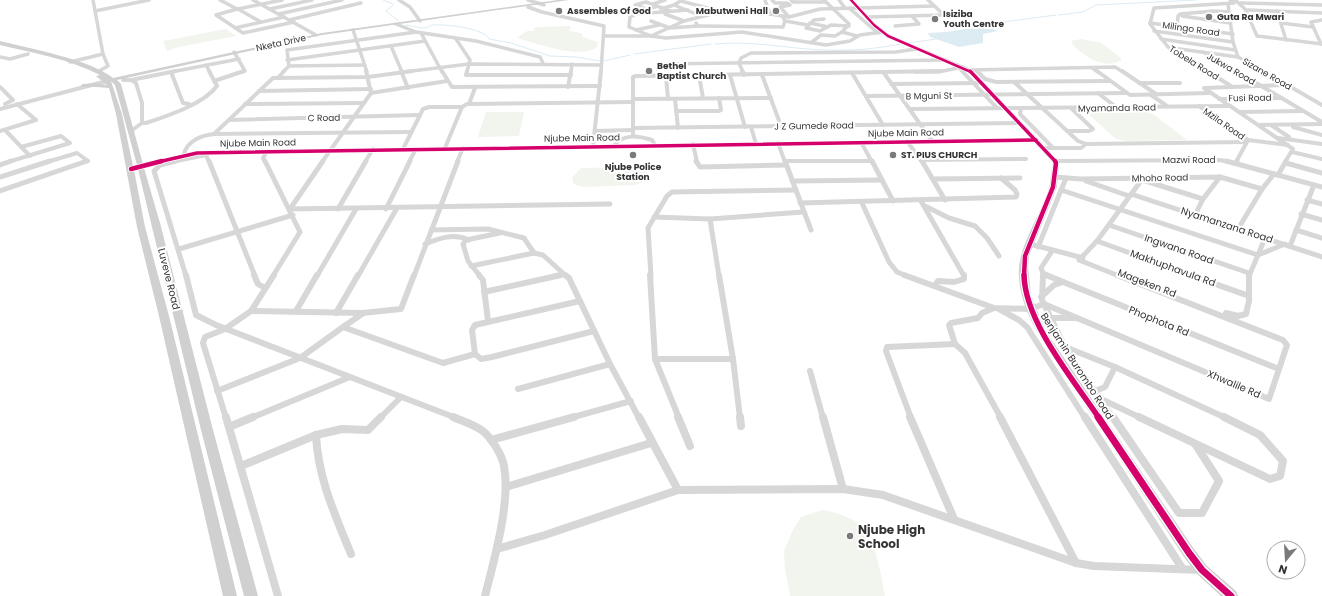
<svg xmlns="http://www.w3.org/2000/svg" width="1322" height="596" font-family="Poppins,sans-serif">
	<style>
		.green { fill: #f1f5ed }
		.water { fill: #ddebf3 }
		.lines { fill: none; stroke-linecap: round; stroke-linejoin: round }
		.stream { stroke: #ddebf3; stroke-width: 1 }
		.street-far4 { stroke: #d7d7d7; stroke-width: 3.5 }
		.street-far3 { stroke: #d7d7d7; stroke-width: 4 }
		.street-far2 { stroke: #d7d7d7; stroke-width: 5 }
		.street-far1 { stroke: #d7d7d7; stroke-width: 6 }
		.street { stroke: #d7d7d7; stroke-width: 8 }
		.secondary { fill: #d0d0d0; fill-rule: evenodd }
		.cycleway-far4-casing { stroke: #fff; stroke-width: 4 }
		.cycleway-far3-casing { stroke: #fff; stroke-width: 5 }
		.cycleway-far2-casing { stroke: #fff; stroke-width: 6 }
		.cycleway-far1-casing { stroke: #fff; stroke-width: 8 }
		.cycleway-casing { stroke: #fff; stroke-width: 10 }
		.cycleway-far4 { stroke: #d6006c; stroke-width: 2.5 }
		.cycleway-far3 { stroke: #d6006c; stroke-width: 3.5 }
		.cycleway-far2 { stroke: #d6006c; stroke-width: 4.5 }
		.cycleway-far1 { stroke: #d6006c; stroke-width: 5.5 }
		.cycleway { stroke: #d6006c; stroke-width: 7 }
		.poi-dot { fill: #7a7a7a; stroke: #fff; stroke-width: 1.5 }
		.labels { text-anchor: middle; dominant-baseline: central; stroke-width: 4; stroke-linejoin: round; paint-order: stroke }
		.far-poi-label { font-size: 9px; font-weight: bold; fill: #333; stroke: #fff; text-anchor: start }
		.far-street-label { font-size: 9px; fill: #333; stroke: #fff }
		.street-label { font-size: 10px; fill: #333; stroke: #fff }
		.near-poi-label { font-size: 12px; font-weight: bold; fill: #333; stroke: #fff; text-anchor: start }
	</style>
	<rect width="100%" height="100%" fill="#fff"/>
	<g class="green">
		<path d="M571,26l-2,5 12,2 2,4 15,5 -1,5c-19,13 -60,-4 -80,-9l10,-7h6l3,-4z"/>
		<polygon points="226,29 236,36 179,47 167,51 163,41"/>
		<path d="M1081,39l20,4 20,15v2c-16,11 -37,-4 -48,-15l-2,-4z"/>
		<polygon points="1086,110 1138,110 1153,114 1187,140 1124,141 1115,138 1086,112"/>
		<polygon points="486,112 524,112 519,136 478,137"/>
		<polygon points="638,167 646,170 649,179 636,185 582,187 574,184 572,178 581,168"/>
		<path d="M823,510c12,2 37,10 44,21 10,18 14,45 18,65h-95l-5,-27 -1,-18 9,-21 8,-13z"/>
	</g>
	<polygon class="water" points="983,26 998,31 983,34 983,43 959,47 930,37 928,33 947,32"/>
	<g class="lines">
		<g class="stream">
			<polyline points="383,0 393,4"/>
			<polyline points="393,5 386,11 399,21"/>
			<polyline points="1059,15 1083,12 1096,5 1196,0"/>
			<path d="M406,25c6,1 13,3 19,3 3,0 5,-3 8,-3 12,-1 51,3 56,14l22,4 39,13 26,1 24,4"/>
			<polyline points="985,27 996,23 1056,15"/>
			<polyline points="908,43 936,39"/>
			<path d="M715,44c37,-4 73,5 110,6 26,1 50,-1 76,-6"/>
			<polyline points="634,54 711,44"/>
			<polyline points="604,61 630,55"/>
		</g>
		<g class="street-far4">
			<polyline points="220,0 237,9 216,15 243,33 294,22"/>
			<polyline points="253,0 316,35"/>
			<polyline points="399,0 410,7 420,21"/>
			<polyline points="528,0 544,5"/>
			<polyline points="682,0 674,5 701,16"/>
			<polyline points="765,0 770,14"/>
			<polyline points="772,0 775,3 787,3 790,5 780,7 789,17"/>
			<polyline points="791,0 793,2 825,2"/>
			<polyline points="824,0 849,24 842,32 857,36"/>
			<polyline points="839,0 845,8"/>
			<polyline points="928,0 944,15"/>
			<polyline points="1235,0 1245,9 1257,36 1322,44"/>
			<polyline points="681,1 711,9 717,14"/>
			<polyline points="1240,3 1322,5"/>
			<polyline points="653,4 665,0"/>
			<polyline points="1228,4 1233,42 1238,57 1265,72"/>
			<polyline points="528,7 542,12 604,26 601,72"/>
			<polyline points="655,7 646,9 635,5 646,2 670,11"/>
			<polyline points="849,8 878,33"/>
			<polyline points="238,9 282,0"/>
			<polyline points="238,9 261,22"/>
			<polyline points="270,9 312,0"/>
			<polyline points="661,9 674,5"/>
			<polyline points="688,10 636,14 630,17 629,27 651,36 666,38 742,32 826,45 850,41 860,35 882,32"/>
			<polyline points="1248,10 1322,13"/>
			<polyline points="95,11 149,0"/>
			<polyline points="1277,11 1286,40"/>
			<polyline points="279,14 342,0"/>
			<polyline points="665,14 684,21"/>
			<polyline points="1182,16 1230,23"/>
			<polyline points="867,17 944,15"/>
			<polyline points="824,19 814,20 806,28 820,31 831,25 849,26"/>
			<polyline points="289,20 361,3"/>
			<polyline points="651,21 670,28 698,26 696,23"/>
			<polyline points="785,21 808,25"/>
			<polyline points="810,23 828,27"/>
			<polyline points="1150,23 1233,34"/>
			<polyline points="1281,23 1313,27"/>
			<polyline points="396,24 416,32"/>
			<polyline points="698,26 783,27 785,21 783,17"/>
			<polyline points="895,26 919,24 912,16"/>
			<polyline points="1177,27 1178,16 1180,14 1214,11 1228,12"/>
			<polyline points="235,28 284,17"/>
			<polyline points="353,30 367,72"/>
			<polyline points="636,30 659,25"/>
			<polyline points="1154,31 1233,42"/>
			<polyline points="421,33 442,72"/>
			<polyline points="604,36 651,36 684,21 712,14 770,14 789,17 820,9 934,6"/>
			<polyline points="456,39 470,60 467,72"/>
			<polyline points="1161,39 1235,50"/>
			<polyline points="812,42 821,35 835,36 842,32"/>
			<polyline points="1321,44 1311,22 1322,20"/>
			<polyline points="391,46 402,72"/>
			<polyline points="1172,48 1238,57"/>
			<polyline points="234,52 245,71 242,72"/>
			<polyline points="1203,52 1238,72"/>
			<polyline points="0,57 10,59 28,54"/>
			<polyline points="287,60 425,41"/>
			<polyline points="70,62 103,54 93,0"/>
			<polyline points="664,64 945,60"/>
			<polyline points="206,65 210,72"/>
			<polyline points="289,66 364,65"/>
			<polyline points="959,68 963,72"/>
			<polyline points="1092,68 1098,72"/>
			<polyline points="969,70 1115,67 1123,72"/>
			<polyline points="976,70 978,72"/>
			<polyline points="99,71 108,66 103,54"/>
			<polyline points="171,72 239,59"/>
			<polyline points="283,72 289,66 287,50 416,32 476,41 540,57 543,63"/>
			<polyline points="404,72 469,64 600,65"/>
			<polyline points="571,72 572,64"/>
			<polyline points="743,72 739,63 741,58 751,53 896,52 916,49"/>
			<polyline points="915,72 938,72 963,67"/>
			<polyline points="1209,72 1168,47 1150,24 1154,8 1234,3 1230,0"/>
		</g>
		<g class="street-far3">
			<polyline points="401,71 408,88"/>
			<polyline points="442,71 452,87 600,86"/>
			<polyline points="467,71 466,75 571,75"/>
			<polyline points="742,71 744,75"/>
			<polyline points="962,71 997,108"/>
			<polyline points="977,71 985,79 996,82 1109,81"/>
			<polyline points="1097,71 1130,95 1209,93"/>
			<polyline points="1122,71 1156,94"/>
			<polyline points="1207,71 1231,86"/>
			<polyline points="1236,71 1322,122"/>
			<polyline points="1263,71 1322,105"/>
			<polyline points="171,72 183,103 189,104"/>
			<polyline points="852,73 883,125"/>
			<polyline points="884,73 932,141"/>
			<polyline points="699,75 703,98"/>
			<polyline points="730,75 745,127"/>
			<polyline points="762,75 781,126"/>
			<polyline points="666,76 668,99"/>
			<polyline points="278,78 284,71"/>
			<path d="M123,80h8l5,3 6,20v20h4c21,-7 58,-19 71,-37l-8,-15"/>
			<polyline points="131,80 176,71"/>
			<polyline points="214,81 244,71"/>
			<polyline points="1014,82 1078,141 1086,144 1246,142"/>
			<polyline points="1139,83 1180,83"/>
			<polyline points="891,84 981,83"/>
			<polyline points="0,87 13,100 5,104"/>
			<polyline points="568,87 571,71"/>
			<polyline points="259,91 371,89"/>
			<polyline points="371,93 447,81"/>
			<polyline points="1098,93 1116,107"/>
			<polyline points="1151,95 1167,106"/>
			<polyline points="866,96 1125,93"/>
			<polyline points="633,99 771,98"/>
			<polyline points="675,99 678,128"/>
			<polyline points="1219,99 1280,98"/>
			<polyline points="245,104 364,103"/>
			<polyline points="469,104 475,88"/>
			<polyline points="1199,106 1248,140 1236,162"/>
			<polyline points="0,109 107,81"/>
			<polyline points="911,109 1229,106"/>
			<polyline points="1021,109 1020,114 1053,148"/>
			<polyline points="676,111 719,111 721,110 719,98"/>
			<polyline points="1239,112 1303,111"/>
			<polyline points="229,120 419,115"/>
			<polyline points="1260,125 1322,124"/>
			<polyline points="1271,125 1289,137"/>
			<polyline points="751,127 756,144"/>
			<polyline points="1293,127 1322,135"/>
			<polyline points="633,128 1019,123"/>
			<polyline points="5,130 30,156"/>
			<polyline points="0,131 36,120 17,104"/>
			<polyline points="131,131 142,123"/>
			<polyline points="595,131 633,130"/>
			<polyline points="1067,131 1089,131 1093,129 1072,109"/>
			<polyline points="411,132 214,134 273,78 368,77 412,71"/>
			<polyline points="633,136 633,77 636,76 941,71"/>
			<polyline points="1278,138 1322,144"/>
			<polyline points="1248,140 1288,145"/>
			<polyline points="907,141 922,162"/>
			<polyline points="861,142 872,162"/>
			<polyline points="778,143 785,162"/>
			<polyline points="693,144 697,162"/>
			<polyline points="593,146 601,71"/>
			<path d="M614,146c9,-13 25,-10 38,-6l3,5"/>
			<polyline points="445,148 462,107 467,104 633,102"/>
			<polyline points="1043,148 1081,148 1086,144"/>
			<polyline points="403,149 423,109 429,107 462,107"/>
			<polyline points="1292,152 1322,159"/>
			<polyline points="209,153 206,155 209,162"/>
			<path d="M184,154c3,-13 18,-19 30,-20"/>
			<polyline points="921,160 1026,159"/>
			<polyline points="785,161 872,161"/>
			<polyline points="8,162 70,143 61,136 21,147"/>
			<polyline points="47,162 77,153 88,161 84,162"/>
			<polyline points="172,162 206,155"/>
			<polyline points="265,162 263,158 267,151"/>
			<polyline points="322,162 371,93 366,71"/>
			<polyline points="365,162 373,149"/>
			<polyline points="409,162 416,149"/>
			<polyline points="457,162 463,148"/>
			<polyline points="1056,162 1055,161 1220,160 1229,162"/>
			<polyline points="1285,162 1293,149 1204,88 1286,85"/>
		</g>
		<g class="street-far2">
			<polyline points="176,161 160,165 154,171 186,276"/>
			<polyline points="209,161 255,276"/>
			<polyline points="265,161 300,232 273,276"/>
			<polyline points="696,161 700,167 786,165"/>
			<polyline points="785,161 811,230"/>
			<polyline points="872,161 893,201"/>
			<polyline points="922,161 945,200"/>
			<polyline points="1055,161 1056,163"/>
			<polyline points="1226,161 1322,187"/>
			<polyline points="1236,163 1237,161"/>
			<polyline points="1286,163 1322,173"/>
			<polyline points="0,165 11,161"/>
			<polyline points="1278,175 1286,161"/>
			<polyline points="0,177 50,161"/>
			<polyline points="1055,177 1081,179 1220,177 1262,189"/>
			<polyline points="933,179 1020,178"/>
			<polyline points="1142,180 1203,199"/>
			<polyline points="792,181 882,180"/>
			<polyline points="1086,181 1129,196"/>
			<polyline points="1061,190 1258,255 1265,238"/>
			<polyline points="0,191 87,161"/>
			<polyline points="1131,194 1322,257"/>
			<polyline points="1307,200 1322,204"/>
			<polyline points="921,201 964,276"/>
			<polyline points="800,203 1016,197 1017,194 1015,190 1001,178"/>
			<polyline points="862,203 889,262 897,272 907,276"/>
			<polyline points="925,206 949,218 975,226 987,238 999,256"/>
			<polyline points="290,209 610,204"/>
			<polyline points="290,209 323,161"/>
			<polyline points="338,209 366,161"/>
			<polyline points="386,209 410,161"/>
			<polyline points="1301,214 1322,220"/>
			<polyline points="1195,215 1203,199 1220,177"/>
			<polyline points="654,217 710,219 803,212"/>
			<polyline points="710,219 719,276"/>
			<polyline points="1109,225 1249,273"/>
			<polyline points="1238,229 1262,189 1274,174"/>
			<polyline points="431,230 488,229 524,238 534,253 543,255 566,276"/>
			<polyline points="1296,230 1322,238"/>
			<polyline points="1097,241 1193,276"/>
			<path d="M425,244c15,-6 28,-11 44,-4"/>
			<polyline points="1030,244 1083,258"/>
			<polyline points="1290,246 1314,185"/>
			<polyline points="1038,247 1066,178"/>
			<polyline points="179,249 293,215"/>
			<polyline points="471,266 534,253"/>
			<polyline points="317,276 356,209"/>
			<polyline points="358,276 397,208"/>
			<polyline points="414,276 458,161"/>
			<polyline points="480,276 468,261 463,244 466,240 500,233"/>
			<polyline points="556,276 564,274"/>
			<polyline points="651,276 648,228 667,196 672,192 794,190"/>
			<polyline points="1043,276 1043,273"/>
			<polyline points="1049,276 1043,273 1041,268 1052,251"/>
			<polyline points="1119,276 1079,260 1097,241 1143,178"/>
			<polyline points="1249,276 1258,255 1285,244"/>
		</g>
		<g class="street-far1">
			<polyline points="186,275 196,315 216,325 456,418"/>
			<polyline points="254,275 258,284 265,288"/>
			<polyline points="479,275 483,280 488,321"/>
			<polyline points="565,275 569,278 610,364 639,418"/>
			<polyline points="650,275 655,359 679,418"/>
			<polyline points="719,275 733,359 740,418"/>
			<polyline points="904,275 994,308 1030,309 1044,304"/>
			<polyline points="1043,275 1042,300 1067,351 1113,418"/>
			<polyline points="1046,275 1279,369"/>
			<polyline points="1190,275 1249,296"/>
			<polyline points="935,285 938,281 954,282 964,279 964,275"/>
			<polyline points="484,292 561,275"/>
			<polyline points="1041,297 1054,285 1063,282"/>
			<polyline points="580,301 475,325 472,330 475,354 481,359 492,357 594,331"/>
			<polyline points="1044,304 1269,399 1287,345 1283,340 1117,275"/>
			<polyline points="994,308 982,313 978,318 951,323 949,325 955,344 965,353 1001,418"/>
			<polyline points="999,309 1019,320 1027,327 1085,418"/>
			<polyline points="251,311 362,313 401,309 414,275"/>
			<polyline points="296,311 317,275"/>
			<polyline points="336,313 358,275"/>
			<polyline points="1226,313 1238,316 1246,314 1249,301 1249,275"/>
			<polyline points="362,314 343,327 443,363 475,354"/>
			<polyline points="1034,318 1076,318"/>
			<polyline points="1065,347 1115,367 1226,418"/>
			<polyline points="655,359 733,359"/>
			<polyline points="810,371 823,418"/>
			<polyline points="518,389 610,364"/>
			<polyline points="217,391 300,358 343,327"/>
			<polyline points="1095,391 1105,387 1115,367"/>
			<polyline points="1101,399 1141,418"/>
			<polyline points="226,418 203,343 205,337 225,329 251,311 274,275"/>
			<polyline points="251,418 350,377"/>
			<polyline points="380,418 401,397"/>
			<polyline points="570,418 631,401"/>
			<polyline points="911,418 886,351 887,347 955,344"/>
		</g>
		<g class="street">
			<polyline points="226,417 278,596"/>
			<path d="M453,417c9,4 23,8 31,15 8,7 18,23 20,34 7,36 -10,94 -19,130"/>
			<polyline points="639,417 678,490"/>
			<polyline points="678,417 690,446"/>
			<polyline points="740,417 741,426"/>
			<polyline points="823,417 843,489"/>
			<polyline points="910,417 954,519"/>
			<polyline points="1000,417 1076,563"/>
			<polyline points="1085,417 1182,568"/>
			<polyline points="1113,417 1179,513 1202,513 1219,481 1196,445"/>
			<polyline points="1139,417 1270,479 1280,476 1283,461 1260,435 1224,417"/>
			<polyline points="229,427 253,417"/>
			<path d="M316,435c2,43 19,80 35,119"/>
			<polyline points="491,440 574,417"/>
			<polyline points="241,466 316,435 342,429 368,430 381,417"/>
			<polyline points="506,487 651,443"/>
			<polyline points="497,549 545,535 678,490 843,489 883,495 1076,563 1094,566 1201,570"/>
		</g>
		<path class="secondary" d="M558,0h11l-247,35 -205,45 4,4 22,80 54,-13 834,-13 -64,-67 -81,-34 -14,-11 -23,-26h4l23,24 14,11 81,34 67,70 21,24 -2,24 -28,69 -1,11 3,28 14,35 149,219 13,17 29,25 2,5h-17l-24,-22 -13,-17 -146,-224c-13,-22 -24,-51 -17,-77 6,-23 21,-45 28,-68 2,-8 2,-17 4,-25l-19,-21 -837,13 -53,13 16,55 53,207 45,166h-14l-43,-166 -63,-261 -4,1 11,57 24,89 68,280h-14l-64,-280 -22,-89 -21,-113 -7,-26 -13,-1h-15v-2l2,-1 13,-1 11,2 -11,-9 4,-1c-31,-16 -67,-22 -100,-30v-4c31,8 89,18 113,37l209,-45zM111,81l4,4 22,80 -4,1 -11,-52z"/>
		<g class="cycleway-far4-casing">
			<polyline id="cycleway-far4" points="851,0 874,25 888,36 971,72"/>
		</g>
		<g class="cycleway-far3-casing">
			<g id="cycleway-far3">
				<polyline points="970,71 1056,162"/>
				<polyline points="158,162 197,153 1036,140"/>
			</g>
		</g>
		<g class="cycleway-far2-casing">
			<g id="cycleway-far2">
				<polyline points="131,169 162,161"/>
				<polyline points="1024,276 1025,256 1053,187 1056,163 1055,161"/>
			</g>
		</g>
		<g class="cycleway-far1-casing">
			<path id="cycleway-far1" d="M1024,275c1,47 49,104 75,143"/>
		</g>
		<g class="cycleway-casing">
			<polyline id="cycleway" points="1098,417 1189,553 1202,570 1231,596"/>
		</g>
		<use href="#cycleway-far4" class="cycleway-far4"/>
		<use href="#cycleway-far3" class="cycleway-far3"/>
		<use href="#cycleway-far2" class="cycleway-far2"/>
		<use href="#cycleway-far1" class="cycleway-far1"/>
		<use href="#cycleway" class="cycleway"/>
	</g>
	<g class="poi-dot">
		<circle cx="559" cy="11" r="4"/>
		<circle cx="776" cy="11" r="4"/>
		<circle cx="1209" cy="17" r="4"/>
		<circle cx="935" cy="19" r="4"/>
		<circle cx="649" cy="71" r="4"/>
		<circle cx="633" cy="155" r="4"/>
		<circle cx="893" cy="155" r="4"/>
		<circle cx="850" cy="536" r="4"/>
	</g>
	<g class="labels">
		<g class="far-poi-label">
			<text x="567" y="11">Assembles Of God</text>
			<text x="768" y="11" text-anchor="end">Mabutweni Hall</text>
			<text x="943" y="14">Isiziba<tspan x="943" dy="10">Youth Centre</tspan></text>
			<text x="1217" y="17">Guta Ra Mwari</text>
			<text x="657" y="66">Bethel<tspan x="657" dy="10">Baptist Church</tspan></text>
			<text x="901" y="155">ST. PIUS CHURCH</text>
			<text x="633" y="167" text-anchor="middle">Njube Police<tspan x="633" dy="10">Station</tspan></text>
		</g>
		<g class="far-street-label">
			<text transform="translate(1191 29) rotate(8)">Milingo Road</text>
			<text transform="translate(281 43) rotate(-12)">Nketa Drive</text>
			<text transform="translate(1194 63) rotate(32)">Tobela Road</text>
			<text transform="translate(1231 69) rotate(30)">Jukwa Road</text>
			<text transform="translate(1267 74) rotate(30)">Sizane Road</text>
			<text transform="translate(929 96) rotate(-1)">B Mguni St</text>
			<text transform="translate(1250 98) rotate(-1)">Fusi Road</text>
			<text transform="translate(1117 108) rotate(-1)">Myamanda Road</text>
			<text transform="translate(324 118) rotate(-1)">C Road</text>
			<text transform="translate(1224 124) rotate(35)">Mzila Road</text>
			<text transform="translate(814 126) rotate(-1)">J Z Gumede Road</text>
			<text transform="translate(906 133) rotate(-1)">Njube Main Road</text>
			<text transform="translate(582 138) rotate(-1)">Njube Main Road</text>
			<text transform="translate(258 143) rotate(-1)">Njube Main Road</text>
			<text x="1189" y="160">Mazwi Road</text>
			<text transform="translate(1160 178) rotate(-1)">Mhoho Road</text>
		</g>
		<g class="street-label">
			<text transform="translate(1227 225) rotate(18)">Nyamanzana Road</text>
			<text transform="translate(1179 249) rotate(19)">Ingwana Road</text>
			<text transform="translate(1173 268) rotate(20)">Makhuphavula Rd</text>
			<text transform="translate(169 279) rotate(76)">Luveve Road</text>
			<text transform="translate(1147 283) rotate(21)">Mageken Rd</text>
			<text transform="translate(1159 321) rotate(22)">Phophota Rd</text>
			<text transform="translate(1077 366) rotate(57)">Benjamin Burombo Road</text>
			<text transform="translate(1234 384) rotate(23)">Xhwalile Rd</text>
		</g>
		<g class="near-poi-label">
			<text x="858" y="529">Njube High<tspan x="858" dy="14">School</tspan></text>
		</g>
	</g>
	<g transform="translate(1286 560) rotate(198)"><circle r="19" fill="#ffffff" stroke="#adadad"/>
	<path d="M0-3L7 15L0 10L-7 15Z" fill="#7a7a7a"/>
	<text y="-6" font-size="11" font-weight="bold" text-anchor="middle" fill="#333333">N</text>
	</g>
</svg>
